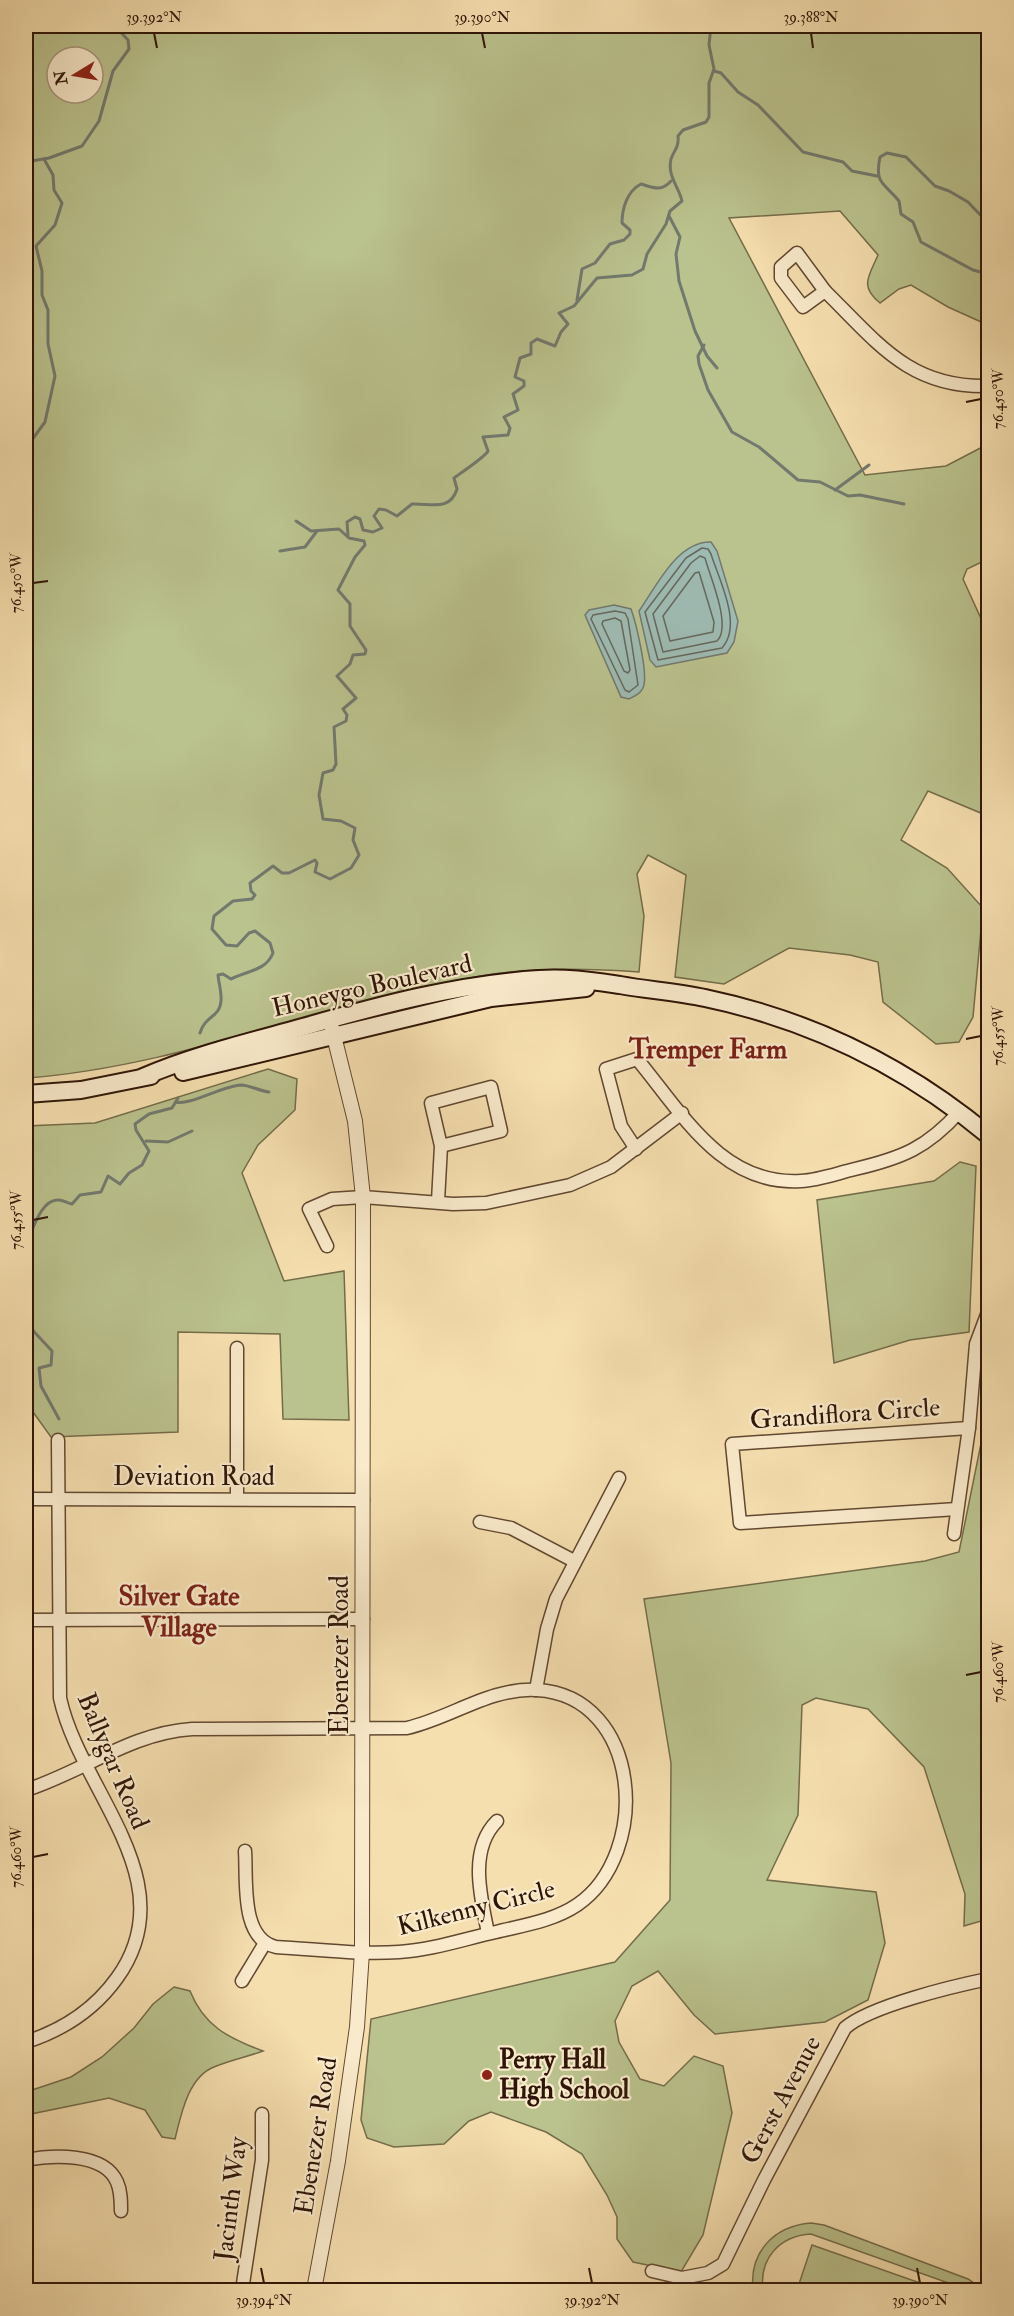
<svg xmlns="http://www.w3.org/2000/svg" width="1014" height="2316" font-family="'IM FELL Double Pica',serif">
	<style>
		.green { fill: #bac28d; stroke: #746c4a; stroke-width: 1.5; fill-rule: evenodd }
		.water { fill: #9ebbb3; stroke: #72796e; stroke-width: 1.5 }
		.lines { fill: none; stroke-linecap: round; stroke-linejoin: round }
		.shore { stroke: #66685d; stroke-width: 1.5 }
		.stream { stroke: #72796e; stroke-width: 3 }
		.minor-casing { stroke: #614831; stroke-width: 15 }
		.tertiary-casing { stroke: #614831; stroke-width: 16 }
		.secondary-casing { stroke: #2f1507; stroke-width: 20 }
		.minor { stroke: #f9eacb; stroke-width: 12 }
		.tertiary { stroke: #f9eacb; stroke-width: 14 }
		.secondary { stroke: #f9eacb; stroke-width: 16 }
		.ticks { fill: none; stroke: #2f1507; stroke-width: 2 }
		.poi-dot { fill: #8f2418; stroke: #f9eacb; stroke-width: 2 }
		.labels { text-anchor: middle; dominant-baseline: central; stroke-width: 4.5; stroke-linejoin: round; paint-order: stroke }
		.street-label { font-size: 26px; fill: #2f1507; stroke: #f9eacb }
		.poi-label { font-size: 26px; font-weight: bold; fill: #2f1507; stroke: #f9eacb; text-anchor: start }
		.neighbourhood-label { font-size: 27px; font-weight: bold; fill: #7a1f14; stroke: #f9eacb }
		.neatline { fill: none; stroke: #2f1507; stroke-width: 2 }
		.ticks-label { font-size: 15px; text-anchor: middle; fill: #2f1507 }
	</style>
	<rect width="100%" height="100%" fill="#f6dfaf"/>
	<filter id="stains"><feTurbulence type="fractalNoise" baseFrequency=".00333" numOctaves="4"/><feColorMatrix values="0 0 0 0 .2 0 0 0 0 .09 0 0 0 0 .02 0 0 0 .5 -.17"/></filter>
	<radialGradient id="worn" r=".72"><stop offset=".6" stop-color="#630" stop-opacity="0"/><stop offset="1" stop-color="#630" stop-opacity=".3"/></radialGradient>
	<g class="green">
		<path d="M26,26h962v299l-40,-18 -37,-22 -12,4 -19,14c-21,-17 -11,-27 -2,-48l-38,-44 -111,7 136,257 81,-9 42,-22v115l-21,10 -4,10 25,55v182l-60,-25 -27,49 46,28 36,40 -10,109 -14,25 -23,2 -53,-42 -5,-40 -28,-7 -61,-7 -65,36 -49,-7 11,-102 -38,-20 -11,19 7,42 -5,56c-52,-4 -106,-5 -158,4 -154,25 -300,91 -455,102zM57,57h36v36h-36z"/>
		<polygon points="268,1069 297,1079 295,1110 258,1145 242,1173 284,1281 344,1271 349,1420 283,1419 280,1334 178,1332 178,1432 51,1437 33,1412 26,1410 26,1126 95,1123"/>
		<polygon points="960,1162 976,1166 969,1332 910,1340 834,1363 817,1200 934,1181"/>
		<polygon points="988,1409 988,1919 964,1926 965,1894 924,1767 868,1709 816,1698 802,1705 798,1815 767,1880 876,1892 885,1943 868,2000 825,2022 715,2034 694,2015 658,1971 632,1986 615,2021 619,2042 640,2079 664,2086 694,2056 723,2066 732,2113 703,2235 681,2272 633,2262 617,2239 617,2217 607,2195 582,2154 546,2132 491,2112 469,2121 444,2144 394,2147 367,2138 361,2120 371,2019 615,1962 670,1900 671,1763 644,1599 925,1561 959,1552"/>
		<path d="M174,1987l16,4c14,35 38,47 73,60 -16,6 -33,9 -49,16 -26,10 -33,48 -39,72l-13,-2 -17,-27 -36,-12 -83,17v-23l45,-15 31,-20 32,-29 19,-24z"/>
		<path d="M811,2223l13,2 144,54 16,11h-16l-157,-56c-32,2 -52,25 -48,56h-10c-4,-38 21,-64 58,-67z"/>
		<polygon points="812,2245 940,2290 797,2290"/>
	</g>
	<g class="water">
		<path d="M711,542l6,9 21,70 -4,21 -7,11 -71,14 -6,-7 -11,-49c17,-24 38,-70 72,-69z"/>
		<path d="M614,605l17,4c5,14 18,67 12,79 -3,6 -8,8 -14,11l-8,-2 -36,-82 4,-5z"/>
	</g>
	<g class="lines">
		<g class="shore">
			<path d="M702,548l6,1 3,5c8,26 32,71 11,94l-64,12 -13,-48 41,-54z"/>
			<path d="M700,556l5,2c5,19 27,68 12,83l-54,11 -10,-38 38,-51z"/>
			<polygon points="699,572 714,622 713,632 670,641 663,616 695,573"/>
			<polygon points="615,611 625,613 628,619 638,685 629,692 625,690 591,619 593,615"/>
			<polygon points="615,618 621,621 630,670 628,673 624,671 602,624 603,621"/>
		</g>
		<g class="stream">
			<polyline points="714,71 721,73 738,92 758,105 803,152 843,162 852,171 877,176"/>
			<polyline points="26,162 49,158 82,146 99,121 113,71 129,49 128,40 115,26"/>
			<polyline points="669,216 680,237 676,254 679,281 695,331 707,356 717,368"/>
			<path d="M988,223l-20,-21 -19,-11 -14,-5 -29,-29 -19,-4 -7,4c-6,28 5,26 19,44l2,13 12,8 8,20 52,28 15,4"/>
			<path d="M577,300l5,-31 13,-6 15,-19 14,-4 6,-6v-4l-8,-7c0,-14 5,-32 19,-39 13,4 20,8 30,-3"/>
			<polyline points="704,345 698,356 699,364 708,390 732,432 759,447 798,480 820,482 848,496 860,495 904,504"/>
			<polyline points="26,448 45,422 55,376 48,344 48,310 42,295 42,271 36,246 55,225 62,203 54,190 53,175 44,159"/>
			<polyline points="835,490 869,465"/>
			<path d="M348,535l-1,-13 8,-5 5,2 3,11 10,2 9,-4 -8,-12 5,-7 7,1 11,6 15,-12c18,-1 38,8 45,-15l-3,-11c8,-6 31,-21 34,-27l-5,-14 25,-2 2,-7 -6,-11 14,-7 -5,-16 11,-8v-5l-9,-4 5,-19 11,-4v-11l6,-4 18,7 6,-14 7,-8 -9,-11 15,-7 23,-28 35,-3 11,-6 4,-15 19,-30 4,-13 12,-10c-3,-14 -15,-25 -11,-42 3,-9 8,-11 7,-23l5,-6 23,-8 3,-5v-34l5,-14 -5,-24 2,-19"/>
			<polyline points="280,551 305,547 317,531"/>
			<path d="M200,1033c3,-10 8,-13 15,-19 11,-10 4,-27 3,-39l5,-1 8,5c15,-8 35,-8 42,-26l-3,-10 -15,-12 -6,2 -12,13 -11,-1 -14,-16 2,-13 19,-15 19,-2 3,-4 -4,-4 -1,-8 23,-17 9,7h7l26,-13 2,3 -2,9 15,7 21,-11 8,-13 -6,-15 2,-12 -14,-7 -18,-2 -4,-24 4,-22 10,-3 3,-6 -2,-37 12,-6 1,-6 -4,-6 13,-11 -19,-22 13,-12 3,-9 12,-1 1,-4 -16,-24v-22l-12,-14 17,-33 10,-12 -1,-4 -15,-3 -10,-9 -28,2 -15,-10"/>
			<path d="M176,1102c13,4 46,-16 65,-17 8,0 19,6 28,7"/>
			<polyline points="146,1141 168,1142 192,1131"/>
			<path d="M26,1243c7,-12 14,-42 31,-43 5,-1 10,3 15,4l8,-9 21,-3 7,-16 12,8 9,-11 13,-8 7,-14 -13,-21 -1,-6 14,-10 23,-6 6,-10"/>
			<polyline points="26,1323 52,1351 51,1365 39,1368 41,1386 59,1419"/>
		</g>
		<g class="minor-casing">
			<g id="minor">
				<polygon points="797,253 825,291 803,307 781,278 781,267"/>
				<path d="M825,291c52,51 84,97 163,95"/>
				<path d="M636,1149l-15,-23 -15,-57 31,-10c45,54 85,127 164,122 18,-1 37,-8 54,-12 47,-11 72,-21 105,-58"/>
				<polyline points="438,1201 441,1146 431,1103 491,1087 501,1131 441,1146"/>
				<polyline points="327,1246 309,1209 332,1199 363,1197 453,1204 486,1203 570,1185 611,1167 682,1113"/>
				<polyline points="237,1348 237,1499"/>
				<polyline points="26,1499 363,1500"/>
				<polyline points="957,1509 740,1523 732,1444 969,1428"/>
				<polyline points="480,1522 511,1528 574,1561"/>
				<polyline points="954,1534 969,1428 976,1344 988,1312"/>
				<polyline points="26,1620 363,1619"/>
				<polyline points="536,1690 547,1629 556,1599 619,1478"/>
				<path d="M26,1790c57,-18 104,-57 166,-61l215,-1c44,-10 84,-41 130,-38 105,6 115,164 40,215 -24,16 -53,20 -81,27 -32,7 -64,18 -97,20 -41,3 -83,-3 -123,-5 -36,-8 -29,-67 -31,-96"/>
				<path d="M488,1933c-7,-35 -20,-83 9,-112"/>
				<polyline points="242,1981 265,1943"/>
				<path d="M26,2042c37,-12 68,-32 91,-64 70,-97 -37,-187 -57,-280l-2,-258"/>
				<path d="M26,2160c26,-5 78,-8 91,22 4,9 4,19 4,29"/>
				<path d="M652,2271l30,7 26,-5 15,-9 41,-84 81,-152c25,-22 109,-42 143,-49"/>
				<polyline points="242,2290 262,2160 262,2114"/>
			</g>
		</g>
		<g class="tertiary-casing">
			<polyline id="tertiary" points="314,2290 338,2161 357,2027 362,1952 363,1197 355,1121 332,1028"/>
		</g>
		<g class="secondary-casing">
			<g id="secondary">
				<polyline points="183,1072 491,998 586,988"/>
				<path d="M143,1077c51,-22 106,-35 160,-50 77,-22 155,-43 236,-48 28,-2 53,2 81,6 28,5 57,7 85,13 105,22 201,69 283,137"/>
				<polyline points="26,1094 81,1090 151,1076"/>
			</g>
		</g>
		<use href="#minor" class="minor"/>
		<use href="#tertiary" class="tertiary"/>
		<use href="#secondary" class="secondary"/>
	</g>
	<path class="ticks" d="M154,33l3,15M482,33l3,15M811,33l2,15M966,402l15,-3M33,583l15,-2M966,1039l15,-3M33,1220l15,-3M966,1675l15,-3M33,1857l15,-3M261,2268l3,15M589,2268l3,15M917,2268l3,15"/>
	<circle class="poi-dot" cx="487" cy="2075" r="6"/>
	<g class="labels">
		<g class="street-label">
			<text transform="translate(372 986) rotate(-13)">Honeygo Boulevard</text>
			<text transform="translate(845 1414) rotate(-4)">Grandiflora Circle</text>
			<text x="194" y="1477">Deviation Road</text>
			<text transform="translate(340 1655) rotate(-90)">Ebenezer Road</text>
			<text transform="translate(113 1761) rotate(67)">Ballygar Road</text>
			<text transform="translate(476 1908) rotate(-14)">Kilkenny Circle</text>
			<text transform="translate(781 2100) rotate(-62)">Gerst Avenue</text>
			<text transform="translate(316 2136) rotate(-81)">Ebenezer Road</text>
			<text transform="translate(231 2199) rotate(-83)">Jacinth Way</text>
		</g>
		<g class="poi-label">
			<text x="499" y="2060">Perry Hall<tspan x="499" dy="30">High School</tspan></text>
		</g>
		<g class="neighbourhood-label">
			<text x="708" y="1049">Tremper Farm</text>
			<text x="179" y="1596">Silver Gate<tspan x="179" dy="31">Village</tspan></text>
		</g>
	</g>
	<rect width="1014" height="2316" fill="none" stroke="#f6dfaf" stroke-width="66"/>
	<g transform="translate(75 75) rotate(259)"><circle r="28" fill="#f9eacb" stroke="#a8957d" stroke-width="1.5"/>
	<path d="M0-4.5L10 22L0 15L-10 22Z" fill="#8f2418"/>
	<text y="-9" font-size="16" font-weight="bold" text-anchor="middle" fill="#2f1507">N</text>
	</g>
	<rect x="33" y="33" width="948" height="2250" class="neatline"/>
	<g class="ticks-label">
		<text x="154" y="22">39.392°N</text>
		<text x="482" y="22">39.390°N</text>
		<text x="811" y="22">39.388°N</text>
		<text transform="translate(998 399) rotate(-90)" y="5">76.450°W</text>
		<text transform="translate(16 583) rotate(-90)" y="5">76.450°W</text>
		<text transform="translate(998 1036) rotate(-90)" y="5">76.455°W</text>
		<text transform="translate(16 1220) rotate(-90)" y="5">76.455°W</text>
		<text transform="translate(998 1672) rotate(-90)" y="5">76.460°W</text>
		<text transform="translate(16 1857) rotate(-90)" y="5">76.460°W</text>
		<text x="264" y="2305">39.394°N</text>
		<text x="592" y="2305">39.392°N</text>
		<text x="920" y="2305">39.390°N</text>
	</g>
	<rect width="100%" height="100%" filter="url(#stains)"/>
	<rect width="100%" height="100%" fill="url(#worn)"/>
</svg>
